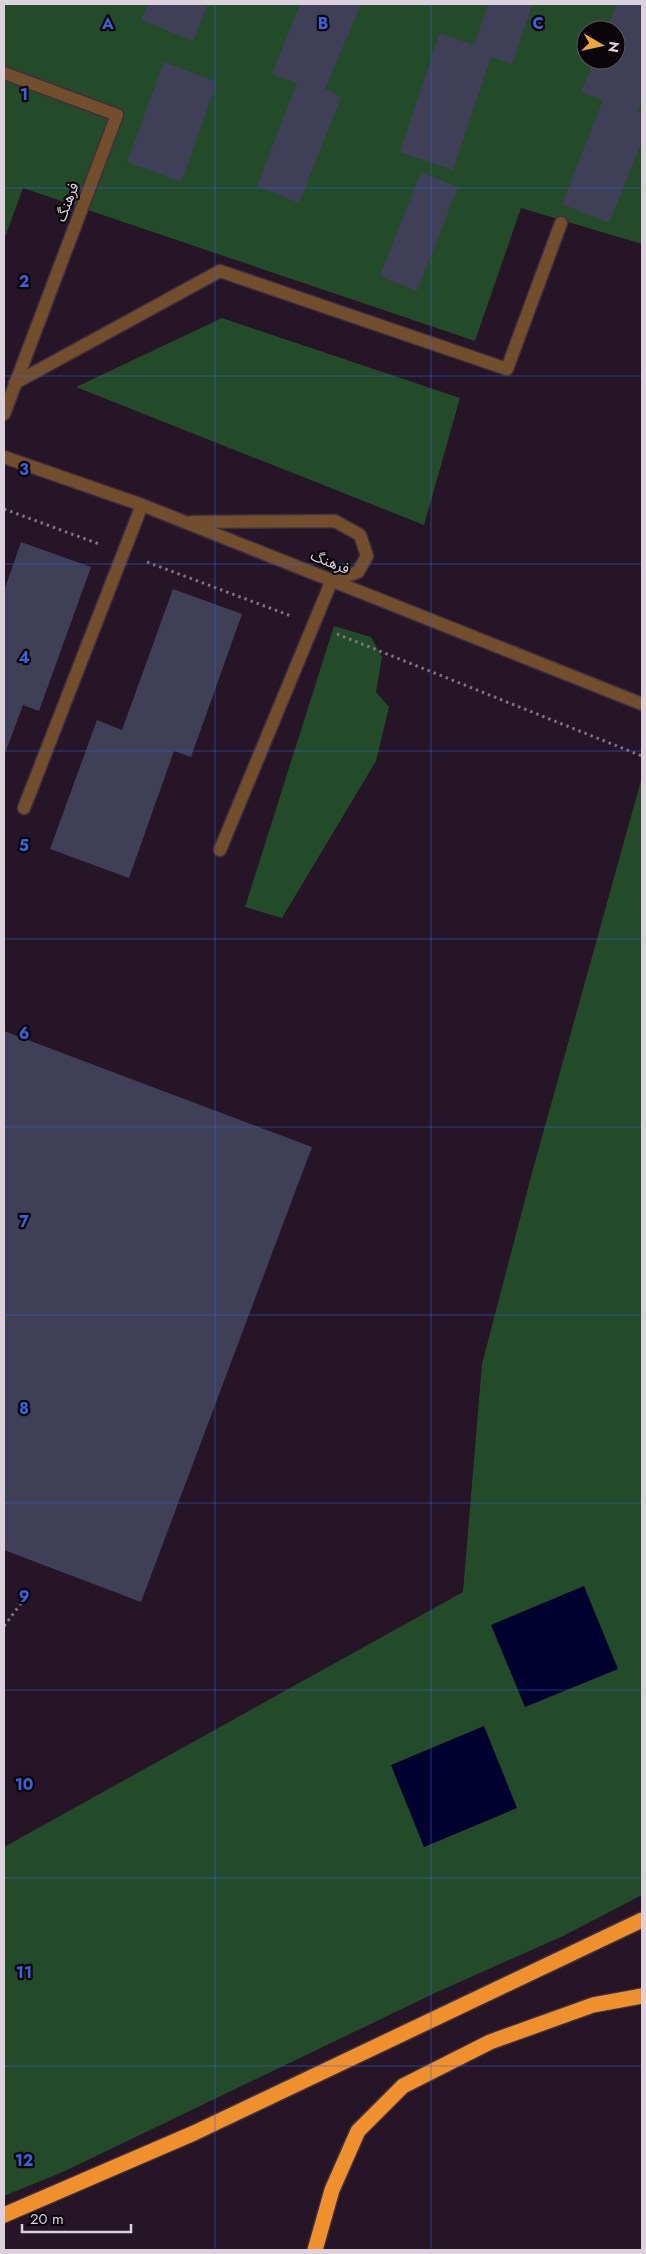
<svg xmlns="http://www.w3.org/2000/svg" width="646" height="2254" font-family="Jost,'Noto Sans Arabic',sans-serif">
	<style>
		.green { fill: #244b29; fill-rule: evenodd }
		.water { fill: #00012e }
		.building { fill: #3f3f57 }
		.lines { fill: none; stroke-linecap: round; stroke-linejoin: round }
		.minor-casing { stroke: #3f2f40; stroke-width: 15 }
		.highway-casing { stroke: #3f2f40; stroke-width: 18 }
		.path { stroke: #807381; stroke-width: 3; stroke-dasharray: 2.5 4; stroke-linecap: butt }
		.minor { stroke: #734e2c; stroke-width: 12 }
		.highway { stroke: #ef902d; stroke-width: 15 }
		.grid { fill: none; stroke: #3a62d9; stroke-width: 1; stroke-opacity: 0.55 }
		.labels { text-anchor: middle; dominant-baseline: central; stroke-width: 4.5; stroke-linejoin: round; paint-order: stroke }
		.street-label { font-size: 15px; fill: #dcd1dd; stroke: #0a040b }
		.grid-label { font-size: 16px; text-anchor: middle; font-weight: bold; fill: #3a62d9; stroke: #0a040b; stroke-width: 4.5; stroke-linejoin: round; paint-order: stroke }
	</style>
	<rect width="100%" height="100%" fill="#251526"/>
	<g class="green">
		<path d="M4,4h638v240l-121,-36 -46,133 -452,-153 -19,52zM586,30h30v30h-30z"/>
		<polygon points="222,318 460,398 424,525 76,387"/>
		<polygon points="334,626 371,637 382,657 376,692 389,707 376,761 282,918 245,907"/>
		<polygon points="642,777 642,1895 563,1936 435,1993 65,2171 4,2196 4,1847 463,1592 482,1364 532,1173"/>
	</g>
	<g class="water">
		<polygon points="584,1586 618,1669 525,1707 491,1625"/>
		<polygon points="484,1726 517,1808 424,1847 391,1765"/>
	</g>
	<g class="building">
		<polygon points="148,4 208,4 193,41 141,20"/>
		<polygon points="300,4 361,4 325,89 341,97 299,203 257,186 297,83 272,74"/>
		<polygon points="488,4 533,4 512,64 491,57 453,170 400,152 440,33 474,45"/>
		<polygon points="617,4 642,4 642,99 637,111 642,113 642,141 609,223 562,204 603,100 581,92 594,60 616,60 616,30 606,30"/>
		<polygon points="164,62 217,82 181,182 127,162"/>
		<polygon points="421,172 458,187 417,291 380,276"/>
		<polygon points="21,542 91,567 39,711 23,705 4,756 4,591"/>
		<polygon points="173,589 242,614 191,757 174,751 129,878 50,849 97,720 122,730"/>
		<polygon points="4,1031 312,1147 141,1602 4,1550"/>
	</g>
	<g class="lines">
		<g class="minor-casing">
			<g id="minor">
				<polyline points="4,73 117,115 4,414"/>
				<polyline points="15,383 220,271 507,369 561,223"/>
				<polyline points="4,457 142,505 642,704"/>
				<polyline points="192,522 335,521 360,535 367,556 358,572 332,580 220,850"/>
				<polyline points="24,808 142,505"/>
			</g>
		</g>
		<g class="highway-casing">
			<g id="highway">
				<polyline points="4,2215 194,2133 642,1920"/>
				<polyline points="315,2250 332,2190 358,2131 403,2086 490,2042 593,2005 642,1996"/>
			</g>
		</g>
		<g class="path">
			<polyline points="4,509 99,544"/>
			<polyline points="147,562 291,616"/>
			<polyline points="337,634 642,756"/>
			<polyline points="4,1626 31,1590"/>
		</g>
		<use href="#minor" class="minor"/>
		<use href="#highway" class="highway"/>
	</g>
	<path class="grid" d="M215,4v2246M431,4v2246M4,188h638M4,376h638M4,564h638M4,751h638M4,939h638M4,1127h638M4,1315h638M4,1503h638M4,1690h638M4,1878h638M4,2066h638"/>
	<g class="labels">
		<g class="street-label">
			<text transform="translate(67 202) rotate(-69)">فرهنگ</text>
			<text transform="translate(330 562) rotate(22)">فرهنگ</text>
		</g>
	</g>
	<g class="grid-label">
		<text x="108" y="29">A</text>
		<text x="323" y="29">B</text>
		<text x="538" y="29">C</text>
		<text x="24" y="100">1</text>
		<text x="24" y="287">2</text>
		<text x="24" y="475">3</text>
		<text x="24" y="663">4</text>
		<text x="24" y="851">5</text>
		<text x="24" y="1039">6</text>
		<text x="24" y="1227">7</text>
		<text x="24" y="1414">8</text>
		<text x="24" y="1602">9</text>
		<text x="24" y="1790">10</text>
		<text x="24" y="1978">11</text>
		<text x="24" y="2166">12</text>
	</g>
	<rect width="646" height="2254" fill="none" stroke="#dcd1dd" stroke-width="10"/>
	<g transform="translate(601 45) rotate(99)"><circle r="24" fill="#0a040b" stroke="#5e565f"/>
	<path d="M0-4L9 19L0 12L-9 19Z" fill="#eea73d"/>
	<text y="-8" font-size="14" font-weight="bold" text-anchor="middle" fill="#dcd1dd">N</text>
	</g>
	<path d="M22 2224v8h109v-8" fill="none" stroke="#dcd1dd" stroke-width="2.5"/>
	<text x="30" y="2224" font-size="15" fill="#dcd1dd" stroke="#0a040b" stroke-width="4" paint-order="stroke">20 m</text>
</svg>
